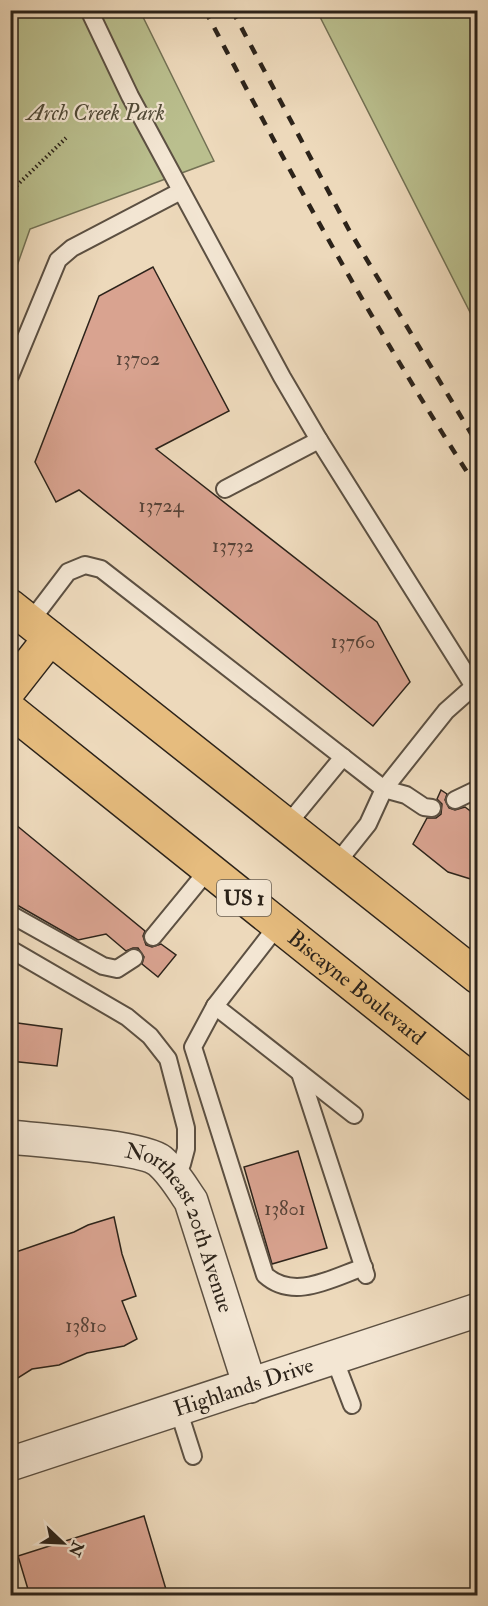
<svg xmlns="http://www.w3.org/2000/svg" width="488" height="1606" font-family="'IM FELL Double Pica',serif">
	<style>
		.green { fill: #babf8e; stroke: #737154; stroke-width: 1.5 }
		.building { fill: #d9a390; stroke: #2c231a; stroke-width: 1.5 }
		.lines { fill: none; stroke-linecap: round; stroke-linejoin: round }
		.lane-casing { stroke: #5c5042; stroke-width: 20 }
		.street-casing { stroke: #5c5042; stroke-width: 36 }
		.primary-casing { stroke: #2c231a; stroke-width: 36 }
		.path { stroke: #2c231a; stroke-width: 4; stroke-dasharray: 1.5 3; stroke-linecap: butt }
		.lane { stroke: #f3e6d3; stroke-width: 16 }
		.street { stroke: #f3e6d3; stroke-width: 33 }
		.primary { stroke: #e6bc7e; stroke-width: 33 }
		.rail { stroke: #2c231a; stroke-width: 4.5; stroke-dasharray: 10 10; stroke-linecap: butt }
		.labels { text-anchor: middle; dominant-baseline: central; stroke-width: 4.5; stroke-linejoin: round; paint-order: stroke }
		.number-label { font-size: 20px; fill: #574338 }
		.shield { fill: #f3e6d3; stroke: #685e52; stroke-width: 1.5 }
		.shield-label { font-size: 21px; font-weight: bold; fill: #2c231a }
		.park-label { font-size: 22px; font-style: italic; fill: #504a37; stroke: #f3e6d3 }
		.street-label { font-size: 22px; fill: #2c231a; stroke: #f3e6d3 }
	</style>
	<rect width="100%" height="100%" fill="#edd9bb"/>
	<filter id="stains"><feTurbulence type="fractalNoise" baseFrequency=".00333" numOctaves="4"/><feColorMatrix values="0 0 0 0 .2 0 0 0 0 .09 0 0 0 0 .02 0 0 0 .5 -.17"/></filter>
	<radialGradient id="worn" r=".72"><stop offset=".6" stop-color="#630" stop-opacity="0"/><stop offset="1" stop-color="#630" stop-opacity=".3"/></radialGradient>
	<g class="green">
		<polygon points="11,11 140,11 214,161 30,229 11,283"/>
		<polygon points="317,11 477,11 477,326"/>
	</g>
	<g class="building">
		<polygon points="153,267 229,411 156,449 377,622 410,682 373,726 79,490 56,502 35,462 99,296"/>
		<polygon points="441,790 447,794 445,800 449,808 455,810 465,807 477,816 477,881 448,872 413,844 427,818 436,818 441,814 442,804 437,799"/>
		<polygon points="10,820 145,931 143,936 146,945 152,947 161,944 176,955 158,977 142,964 144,957 138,948 133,948 126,951 106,934 78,940 10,901"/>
		<polygon points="10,1022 62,1029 57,1066 10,1061"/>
		<polygon points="298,1151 327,1248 272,1264 244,1167"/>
		<polygon points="114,1217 122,1254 136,1296 122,1301 137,1339 124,1346 87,1353 59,1365 32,1369 10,1383 10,1254 74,1232 88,1225"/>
		<polygon points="144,1516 168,1596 30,1596 18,1556"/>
	</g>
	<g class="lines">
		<g class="lane-casing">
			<g id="lane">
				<polyline points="89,10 130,96 282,377 319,440 478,693"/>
				<polyline points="10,376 58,260 72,248 181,191"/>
				<polyline points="225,489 319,440"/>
				<polyline points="30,622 68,572 85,565 101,569 384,789 406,795 424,807 432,808"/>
				<polyline points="455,800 478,789"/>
				<polyline points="287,825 343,757"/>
				<polyline points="336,864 368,824 384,789 446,711 473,687"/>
				<polyline points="10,914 103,966 117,969 134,958"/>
				<path d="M278,925l-63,81 -22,41 72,228c29,26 67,3 99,-8"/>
				<polyline points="153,937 208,870"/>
				<polyline points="10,949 127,1017 150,1036 168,1059 186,1128 186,1149 182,1164 174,1177"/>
				<polyline points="215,1006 354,1115"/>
				<polyline points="300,1073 366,1275"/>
				<polyline points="334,1358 352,1405"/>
				<polyline points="178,1409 193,1456"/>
			</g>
		</g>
		<g class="street-casing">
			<g id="street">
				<path id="s1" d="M10,1137c28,3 133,10 150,24 13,11 22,27 31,40l59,185"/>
				<path id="s2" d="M10,1464l468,-154"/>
			</g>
		</g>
		<g class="primary-casing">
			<g id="primary">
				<polyline points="10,606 478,977"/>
				<polyline points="10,689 50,638"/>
				<path id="s3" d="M10,710l468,375"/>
			</g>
		</g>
		<polyline class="path" points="10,192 66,138"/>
		<use href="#lane" class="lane"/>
		<use href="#street" class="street"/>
		<use href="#primary" class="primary"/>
		<g class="rail">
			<path d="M205,10c85,163 173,325 273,479"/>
			<polyline points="232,10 349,230 478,445"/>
		</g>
	</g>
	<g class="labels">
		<g class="number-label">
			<text x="138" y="358">13702</text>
			<text x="161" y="505">13724</text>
			<text x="233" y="545">13732</text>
			<text x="353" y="641">13760</text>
			<text x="285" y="1208">13801</text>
			<text x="86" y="1325">13810</text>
		</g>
		<rect class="shield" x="217" y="880" width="54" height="36" rx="4.5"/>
		<g class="shield-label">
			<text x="244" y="898">US 1</text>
		</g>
		<g class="park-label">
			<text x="96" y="113">Arch Creek Park</text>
		</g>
		<g class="street-label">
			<text stroke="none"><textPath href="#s3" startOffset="444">Biscayne Boulevard</textPath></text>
			<text stroke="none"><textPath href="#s1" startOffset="218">Northeast 20th Avenue</textPath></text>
			<text stroke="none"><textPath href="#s2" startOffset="246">Highlands Drive</textPath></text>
		</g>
	</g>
	<rect width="488" height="1606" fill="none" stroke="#edd9bb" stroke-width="36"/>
	<rect x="12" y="12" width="464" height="1582" fill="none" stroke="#2c231a" stroke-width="3"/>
	<rect x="18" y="18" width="452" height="1570" fill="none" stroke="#2c231a" stroke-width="1.5"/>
	<g transform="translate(63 1543) rotate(113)" stroke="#f3e6d3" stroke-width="4.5" paint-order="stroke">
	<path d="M0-4.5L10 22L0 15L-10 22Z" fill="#2c231a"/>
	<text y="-9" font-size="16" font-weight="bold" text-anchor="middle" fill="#2c231a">N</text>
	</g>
	<rect width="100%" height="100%" filter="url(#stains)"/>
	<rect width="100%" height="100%" fill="url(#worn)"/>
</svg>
